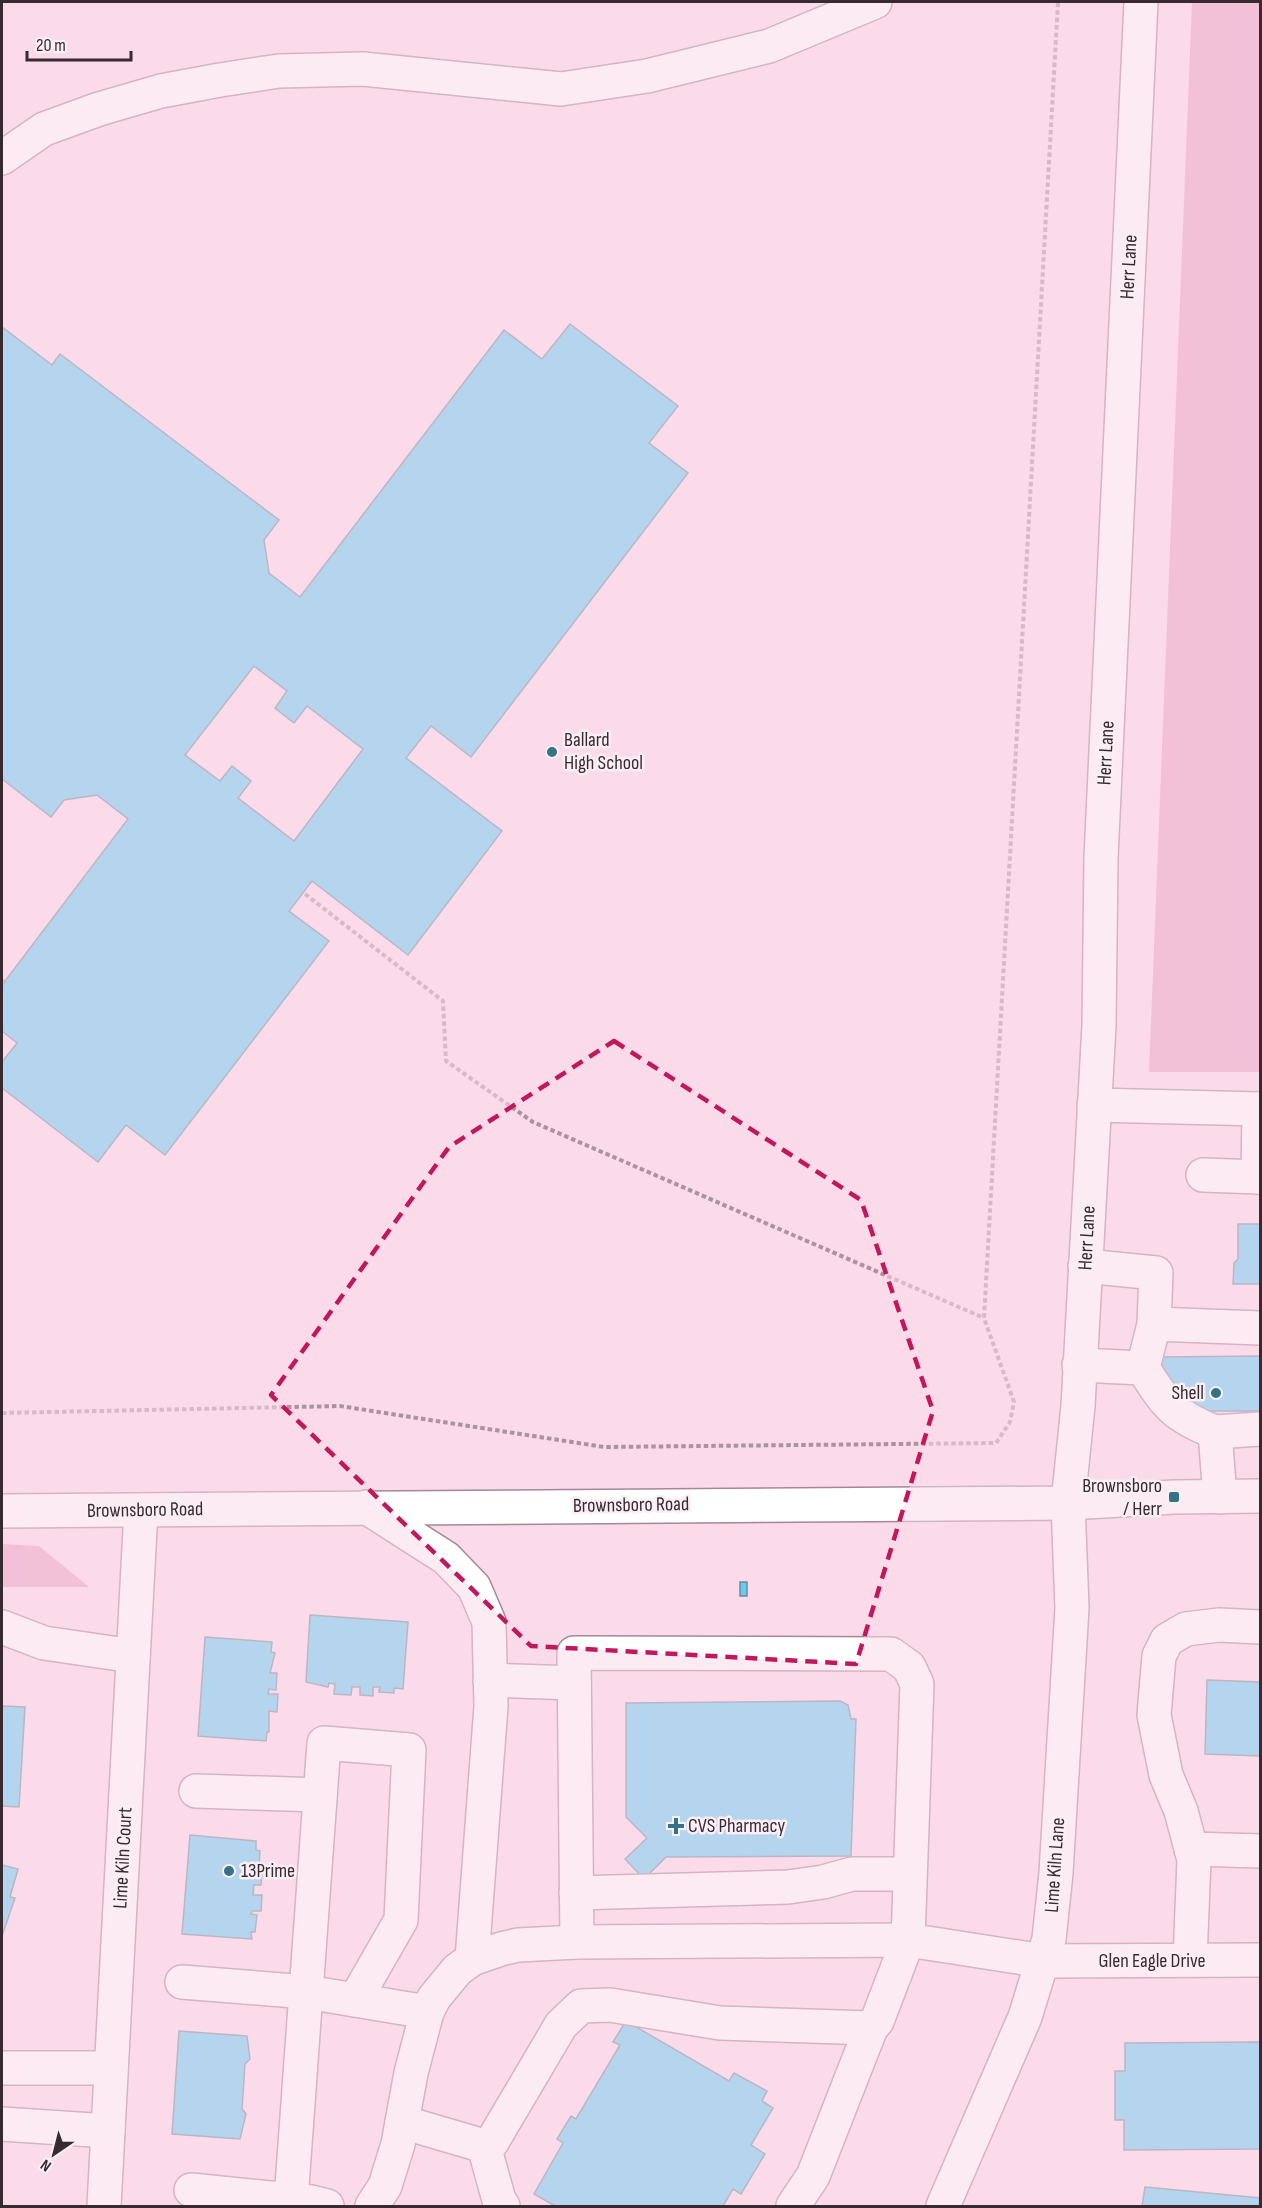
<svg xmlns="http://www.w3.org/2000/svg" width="1262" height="2208" font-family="'Sofia Sans Condensed',sans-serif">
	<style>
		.green { fill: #e6a3c4 }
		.building { fill: #5fcff5; stroke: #6b8b97; stroke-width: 1.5; fill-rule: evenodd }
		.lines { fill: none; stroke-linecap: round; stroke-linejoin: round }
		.minor-casing { stroke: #a58795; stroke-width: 36 }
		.major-casing { stroke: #a58795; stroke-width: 36 }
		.path { stroke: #ab939e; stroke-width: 4; stroke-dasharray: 4.5 3; stroke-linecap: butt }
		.minor { stroke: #fff; stroke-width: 33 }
		.major { stroke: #fff; stroke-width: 33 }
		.marked { fill: none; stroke: #c2185b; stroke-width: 4.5; stroke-dasharray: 12 8; stroke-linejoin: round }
		.poi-dot { fill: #337287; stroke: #fbeef4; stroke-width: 2 }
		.labels { text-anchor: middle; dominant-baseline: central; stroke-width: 5; stroke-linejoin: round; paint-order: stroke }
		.street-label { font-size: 20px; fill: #372b31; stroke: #fbeef4 }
		.poi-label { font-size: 20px; fill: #372b31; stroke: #fbeef4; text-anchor: start }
	</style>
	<rect width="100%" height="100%" fill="#fbdae9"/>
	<g class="green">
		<polygon points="1192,2 1260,2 1260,1072 1149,1072"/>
		<polygon points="2,1544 39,1546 89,1587 2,1587"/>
	</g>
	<g class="building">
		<path d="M570,324l108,82 -29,37 39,30 -217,284 -40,-31 -25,32 96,73 -94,124 -96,-74 -23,30 40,30 -164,214 -39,-30 -28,37 -96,-74v-26l15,-19 -15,-12v-46l126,-166 -31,-24 -33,5 -13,17 -49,-38v-452l50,38 8,-11 219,166 -15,20 5,33 31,24 204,-267 38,29zM254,666l33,25 -12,17 19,15 13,-17 56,43 -69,92 -56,-43 13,-17 -19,-15 -12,15 -35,-26z"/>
		<polygon points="1238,1224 1260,1224 1260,1284 1233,1284 1234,1263 1238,1259"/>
		<polygon points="1260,1356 1260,1411 1181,1411 1161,1375 1162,1357"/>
		<rect x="740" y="1582" width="7" height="14"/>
		<polygon points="310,1615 408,1622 403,1689 394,1688 394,1693 379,1692 380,1687 373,1687 373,1696 360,1695 360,1687 352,1687 351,1695 334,1694 335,1684 329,1683 328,1687 306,1682"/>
		<polygon points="205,1637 272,1642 271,1652 275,1653 270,1673 277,1673 276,1690 269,1689 268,1694 278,1694 277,1712 269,1711 269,1732 267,1732 266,1741 198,1736"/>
		<polygon points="1207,1680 1260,1682 1260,1756 1205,1754"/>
		<polygon points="840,1701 848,1705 851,1719 856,1719 851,1856 666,1857 644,1879 625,1859 647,1838 626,1817 626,1703"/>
		<polygon points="2,1706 25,1707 19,1807 2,1806"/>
		<polygon points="190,1835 256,1841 256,1850 260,1851 259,1868 255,1867 255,1871 262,1871 261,1885 254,1885 253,1895 262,1895 261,1911 252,1911 251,1914 257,1915 255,1932 251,1932 252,1939 182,1934"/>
		<polygon points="2,1865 18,1869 10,1897 15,1898 2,1936"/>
		<polygon points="626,2021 729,2081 734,2073 767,2091 762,2101 773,2108 751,2145 765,2154 741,2194 733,2189 723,2206 555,2206 534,2194 563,2143 557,2139 571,2116 576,2119 620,2045 613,2042"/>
		<polygon points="179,2031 247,2036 250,2059 245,2064 242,2109 246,2114 240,2139 172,2134"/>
		<polygon points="1260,2042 1260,2149 1124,2150 1124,2120 1115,2120 1115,2071 1125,2071 1125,2043"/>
		<polygon points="1145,2187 1260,2198 1259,2206 1142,2206"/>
	</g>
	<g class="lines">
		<g class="minor-casing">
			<g id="minor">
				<polyline points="2,158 44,129 99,109 161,91 220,80 279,71 363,69 561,89 647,76 769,46 875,2"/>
				<polyline points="1094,1105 1260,1109"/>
				<polyline points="1203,1175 1260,1177"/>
				<polyline points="1258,1177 1259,1109"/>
				<polyline points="1154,1324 1260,1328"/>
				<polyline points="1079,1365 1143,1368 1154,1324 1156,1273 1085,1266"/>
				<path d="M1143,1368c23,37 31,48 72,64"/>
				<polyline points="1220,1497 1215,1432 1260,1429"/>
				<polyline points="366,1507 446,1558 474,1587 489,1622 491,1706 472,1959"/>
				<polyline points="2,1511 1068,1503 1174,1497 1260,1496"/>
				<polyline points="2,1627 44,1643 133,1656"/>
				<polyline points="490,1680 574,1683"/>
				<polyline points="196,1791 320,1795"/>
				<polyline points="1191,1849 1260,1851"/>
				<polyline points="576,1893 788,1887 823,1882 852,1874 910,1874"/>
				<polyline points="1190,1960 1194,1860 1181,1811 1166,1775 1154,1715 1159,1656 1167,1640 1186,1629 1219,1625 1260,1627"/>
				<polyline points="182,1982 307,1992 427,2012"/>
				<polyline points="2,2068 111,2068"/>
				<polyline points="402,2122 484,2146 492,2142 561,2025 581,2006 610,2005 720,2023 871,2028 877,2021 908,1940 917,1684 909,1667 891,1654 574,1653 577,1942"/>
				<polyline points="2,2124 108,2131"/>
				<polyline points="484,2146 499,2200 503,2206"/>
				<polyline points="191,2190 311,2202 327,2206"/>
				<polyline points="291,2200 324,1743 409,1750 401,1920 355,2000"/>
				<polyline points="104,2206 141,1510"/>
				<polyline points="372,2206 385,2186 398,2144 411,2073 427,2012 434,1998 457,1970 472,1959 501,1949 518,1945 577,1942 908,1940 1043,1961 1260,1960"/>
				<polyline points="793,2206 813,2176 871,2028"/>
			</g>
		</g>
		<g class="major-casing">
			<polyline id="major" points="943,2206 1025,2017 1049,1939 1056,1873 1072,1608 1068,1503 1078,1406 1099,1025 1101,858 1141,2"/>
		</g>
		<g class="path">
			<polyline points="305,894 443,1001 446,1061 533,1122 984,1318"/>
			<polyline points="2,981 7,982"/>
			<polyline points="2,1413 340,1406 604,1447 996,1443 1010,1422 1014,1402 984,1318 1058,2"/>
		</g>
		<use href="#minor" class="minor"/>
		<use href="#major" class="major"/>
	</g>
	<path d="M0 0H1262V2208H0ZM614,1041l247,159 72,211 -77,253 -325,-18 -260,-251 178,-248z" fill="#fbdae9" fill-opacity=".55" fill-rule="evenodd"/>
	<path class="marked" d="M614,1041l247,159 72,211 -77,253 -325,-18 -260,-251 178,-248z"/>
	<g class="poi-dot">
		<circle cx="552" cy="752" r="6"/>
		<circle cx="1216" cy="1393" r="6"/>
		<rect x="1168" y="1491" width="12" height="12" rx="3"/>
		<path d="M673 1817h6v6h6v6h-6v6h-6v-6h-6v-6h6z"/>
		<circle cx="229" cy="1871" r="6"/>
	</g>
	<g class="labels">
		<g class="street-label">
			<text transform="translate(1129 267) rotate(-87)">Herr Lane</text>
			<text transform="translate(1106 753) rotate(-87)">Herr Lane</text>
			<text transform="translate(1087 1238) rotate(-87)">Herr Lane</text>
			<text transform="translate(631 1505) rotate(-1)">Brownsboro Road</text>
			<text transform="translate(145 1510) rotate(-1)">Brownsboro Road</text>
			<text transform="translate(123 1858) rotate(-87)">Lime Kiln Court</text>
			<text transform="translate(1055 1865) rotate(-86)">Lime Kiln Lane</text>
			<text x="1152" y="1961">Glen Eagle Drive</text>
		</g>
		<g class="poi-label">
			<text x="564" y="740">Ballard<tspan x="564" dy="23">High School</tspan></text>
			<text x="1204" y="1393" text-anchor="end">Shell</text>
			<text x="1162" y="1486" text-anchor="end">Brownsboro<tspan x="1162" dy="23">/ Herr</tspan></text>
			<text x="688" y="1826">CVS Pharmacy</text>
			<text x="241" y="1871">13Prime</text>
		</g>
	</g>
	<rect width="1262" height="2208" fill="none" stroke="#372b31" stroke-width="6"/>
	<g transform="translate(54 2154) rotate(215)" stroke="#fbeef4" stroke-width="4.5" paint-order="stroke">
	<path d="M0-4.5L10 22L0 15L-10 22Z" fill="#372b31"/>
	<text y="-9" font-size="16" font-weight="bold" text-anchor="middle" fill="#372b31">N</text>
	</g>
	<path d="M27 51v9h104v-9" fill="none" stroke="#372b31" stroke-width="3"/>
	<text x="36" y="51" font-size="18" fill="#372b31" stroke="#fbeef4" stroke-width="4.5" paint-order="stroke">20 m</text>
</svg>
